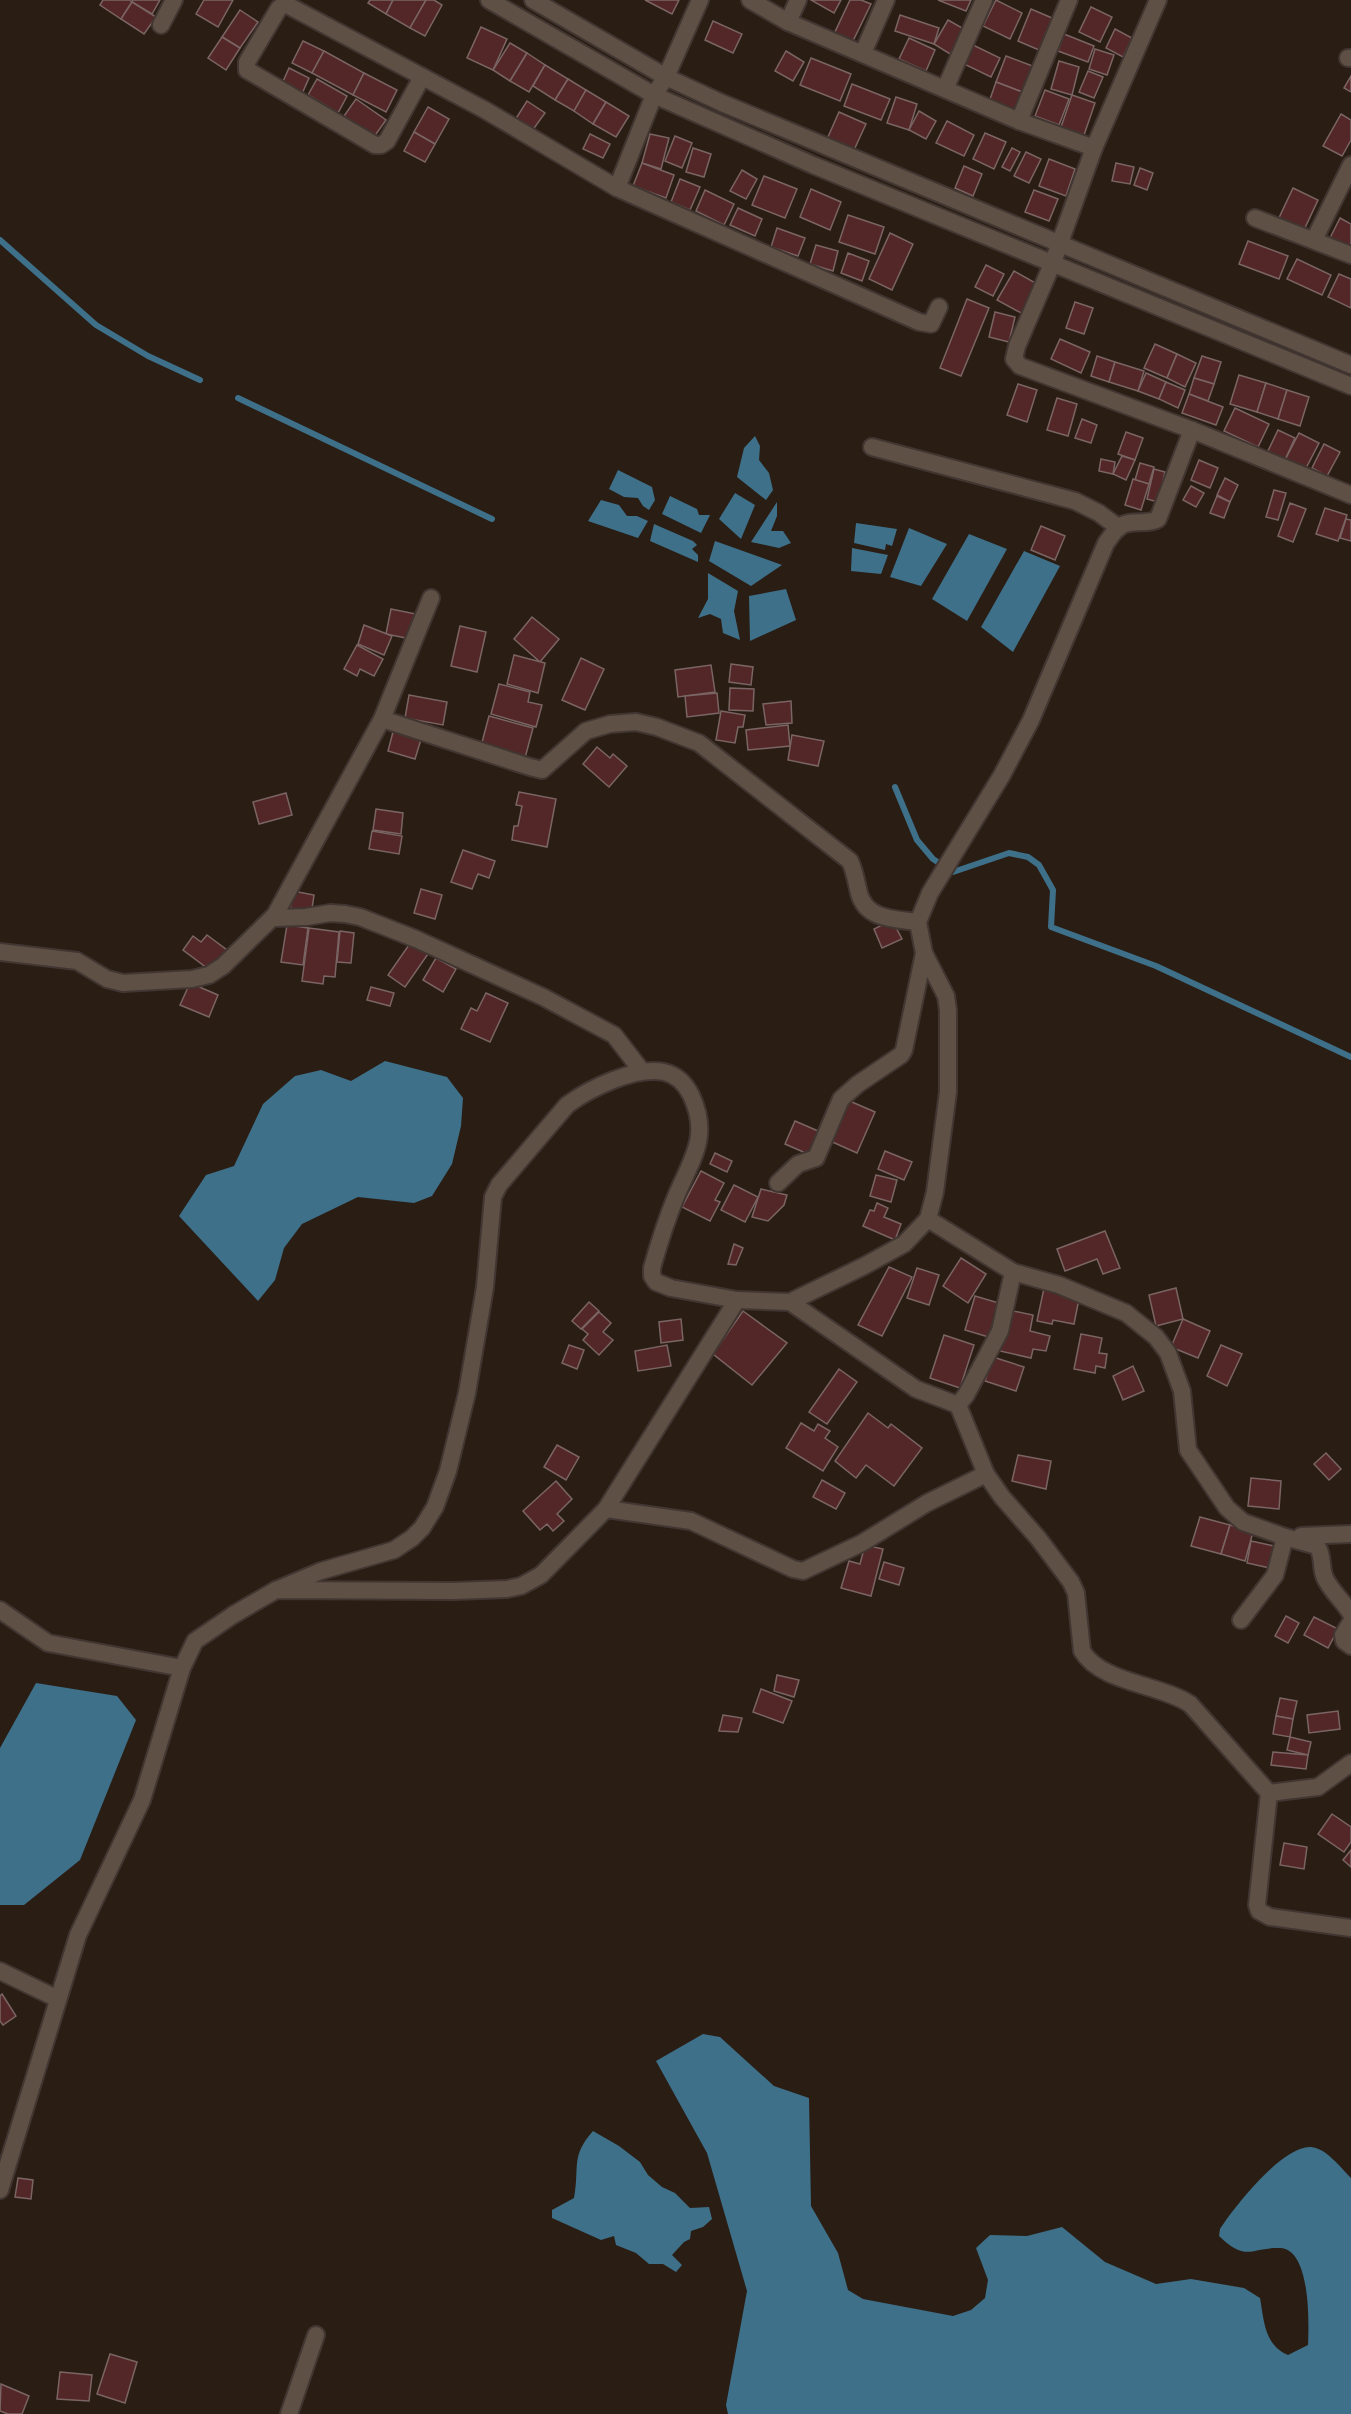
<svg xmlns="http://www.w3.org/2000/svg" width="1351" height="2414" font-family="'Exo 2',sans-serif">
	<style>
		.water { fill: #3e7089 }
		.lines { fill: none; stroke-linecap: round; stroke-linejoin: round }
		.stream { stroke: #3e7089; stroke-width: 6 }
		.building { fill: #532727; stroke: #7a6564; stroke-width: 1.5 }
		.minor-casing { stroke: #413631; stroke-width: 20 }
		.minor { stroke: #5f5046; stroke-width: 16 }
	</style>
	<rect width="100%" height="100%" fill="#2a1d14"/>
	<g class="water">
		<polygon points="755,436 760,446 759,460 769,473 773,490 766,500 737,477 744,448"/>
		<polygon points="618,470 652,487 655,500 649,510 643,506 638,498 624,497 609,489"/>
		<polygon points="735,493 755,505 741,539 719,519"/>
		<polygon points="670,496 697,509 699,515 710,515 701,533 662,514"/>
		<polygon points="601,500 619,505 627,516 637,516 648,521 638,538 588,521"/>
		<polygon points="777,502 777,516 771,531 783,531 791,543 779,548 751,542"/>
		<polygon points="856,523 897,529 892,546 886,544 885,550 854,543"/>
		<polygon points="654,524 693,541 697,545 692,549 698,555 698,562 650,541"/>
		<polygon points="909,528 947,544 921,586 890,577"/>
		<polygon points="969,534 1007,549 967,621 932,599"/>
		<polygon points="715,541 782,565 751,586 709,561"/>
		<polygon points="852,548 888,555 881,574 851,571"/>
		<polygon points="1024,551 1060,566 1013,652 981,627"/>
		<polygon points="708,573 738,591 734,611 740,640 723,633 721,619 710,614 698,618 708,599"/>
		<polygon points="786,589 796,620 750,641 749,596"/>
		<polygon points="385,1061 447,1077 463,1098 461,1126 452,1164 432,1196 414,1203 358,1197 302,1224 284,1248 275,1280 258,1301 179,1216 206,1175 234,1166 263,1104 295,1076 321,1070 351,1081"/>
		<polygon points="36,1683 117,1696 136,1720 80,1860 24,1905 0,1905 0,1748"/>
		<path d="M703,2034l17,3 54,49 35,12 2,108 27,47 10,37 15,9 90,17 18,-6 14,-12 3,-18 -12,-32 14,-13 37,1 35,-9 43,35 51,22 35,-5 53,9 16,10c4,22 4,47 28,57l20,-10c1,-21 3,-96 -28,-97 -30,-1 -33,15 -61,-12l1,-7c14,-22 63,-84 91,-82 15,1 30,21 40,31v236h-623l-2,-9 21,-114 -40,-138 -51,-92z"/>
		<path d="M593,2131l26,15 21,16 8,13 14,12 13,6 15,15 19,-1 3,12 -9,8 -12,4 -1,8 -6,3 -12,13 10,10 -6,7 -13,-8h-14l-13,-11 -20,-8 -2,-9 -13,4 -49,-22v-8l22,-12c6,-31 -4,-41 19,-67z"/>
	</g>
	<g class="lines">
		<g class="stream">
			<polyline points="0,240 96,325 148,356 200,380"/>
			<polyline points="238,398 492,519"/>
			<polyline points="895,787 917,840 933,859 953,872 1009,853 1028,857 1039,865 1053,890 1051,927 1156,966 1351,1057"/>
		</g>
	</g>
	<g class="building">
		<polygon points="103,0 130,0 132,2 121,19 100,5"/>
		<polygon points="133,0 160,0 152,14 132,2"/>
		<polygon points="204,0 233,0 218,27 196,14"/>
		<polygon points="370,0 393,0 386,14 368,3"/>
		<polygon points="393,0 426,0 410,28 386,14"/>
		<polygon points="426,0 434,0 442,5 425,36 410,28"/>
		<polygon points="645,0 679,0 672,14"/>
		<polygon points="811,0 841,0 834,13"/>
		<polygon points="850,0 861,0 871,4 852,43 834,34"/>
		<polygon points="938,0 971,0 966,11"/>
		<polygon points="996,0 1022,13 1010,39 983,26"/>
		<polygon points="132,2 156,17 144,34 121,19"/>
		<polygon points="1091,7 1112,17 1100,42 1079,32"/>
		<polygon points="1031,9 1052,18 1039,50 1018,41"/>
		<polygon points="240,10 258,22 240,48 222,37"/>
		<polygon points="900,15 939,28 934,44 895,31"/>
		<polygon points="948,20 964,29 950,54 934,44"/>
		<polygon points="713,21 742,34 733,53 705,40"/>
		<polygon points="481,27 507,39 493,70 467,58"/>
		<polygon points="1115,29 1132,38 1123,57 1106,48"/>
		<polygon points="1064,34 1094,46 1088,62 1058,51"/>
		<polygon points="222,37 240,48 226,70 208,58"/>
		<polygon points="909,38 935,50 926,71 899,59"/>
		<polygon points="303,41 324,51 312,73 292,63"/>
		<polygon points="510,43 527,53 510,81 493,70"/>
		<polygon points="973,45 1000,58 991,77 964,64"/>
		<polygon points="1095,49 1114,55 1107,75 1089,69"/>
		<polygon points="324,51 364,73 353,95 312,73"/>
		<polygon points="786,51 804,62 793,81 775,71"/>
		<polygon points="527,53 545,65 529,92 510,81"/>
		<polygon points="1006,56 1035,67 1025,93 996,82"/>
		<polygon points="811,58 851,74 840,101 800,85"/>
		<polygon points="1059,61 1079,67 1072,95 1051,89"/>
		<polygon points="545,65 568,79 555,100 533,86"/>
		<polygon points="289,68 309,78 301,96 281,86"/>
		<polygon points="1088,71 1103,77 1094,98 1079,92"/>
		<polygon points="364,73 397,90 386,112 353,95"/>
		<polygon points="1351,76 1351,92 1344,88"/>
		<polygon points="317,79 347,96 338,113 308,95"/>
		<polygon points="568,79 586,90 574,111 555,100"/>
		<polygon points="996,82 1025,93 1017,113 989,102"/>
		<polygon points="852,84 890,99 881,120 844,106"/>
		<polygon points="586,90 606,102 593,124 574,111"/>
		<polygon points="1045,90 1069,99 1059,125 1035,116"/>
		<polygon points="1072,95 1095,103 1083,138 1060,130"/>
		<polygon points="896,97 917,104 909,130 887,123"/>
		<polygon points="356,99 386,120 374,137 344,116"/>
		<polygon points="527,101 545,113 532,131 515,120"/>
		<polygon points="606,102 629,116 616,137 593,124"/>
		<polygon points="428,107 449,119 435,144 414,132"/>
		<polygon points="919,111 936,121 926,139 909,130"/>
		<polygon points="839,112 866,124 854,150 827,139"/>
		<polygon points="1341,114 1351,120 1351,140 1342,156 1323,146"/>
		<polygon points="947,121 974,135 964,156 936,143"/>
		<polygon points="414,132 435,144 425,162 404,151"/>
		<polygon points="985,133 1006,142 994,169 973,159"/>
		<polygon points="590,134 610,144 603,158 583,149"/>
		<polygon points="650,134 669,138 661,169 642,163"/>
		<polygon points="675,136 692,143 682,168 665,161"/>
		<polygon points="693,148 711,154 704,177 686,172"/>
		<polygon points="1012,148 1020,152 1010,171 1002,167"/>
		<polygon points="1026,152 1041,159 1029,183 1014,176"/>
		<polygon points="1049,159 1075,169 1066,196 1039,186"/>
		<polygon points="642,163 674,175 666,198 633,186"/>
		<polygon points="1116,163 1134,167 1130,184 1112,181"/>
		<polygon points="964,166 982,174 973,196 955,188"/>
		<polygon points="1140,168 1153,173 1147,190 1134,185"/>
		<polygon points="742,170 757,179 746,199 730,191"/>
		<polygon points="764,176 797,189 785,218 752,205"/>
		<polygon points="680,179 700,187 690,210 671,202"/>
		<polygon points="1293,188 1318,200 1303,232 1278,220"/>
		<polygon points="811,189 841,202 830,230 800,217"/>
		<polygon points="705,190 734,204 724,225 696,211"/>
		<polygon points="1034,190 1058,199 1049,221 1025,212"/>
		<polygon points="738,208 762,219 755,236 730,225"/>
		<polygon points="848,215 884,227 875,254 839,242"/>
		<polygon points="1340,218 1351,224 1351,249 1329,240"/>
		<polygon points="777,228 805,238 798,256 771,247"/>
		<polygon points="890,233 913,244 892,290 869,279"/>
		<polygon points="1248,241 1288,256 1279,279 1239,264"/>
		<polygon points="816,245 838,251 833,271 810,264"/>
		<polygon points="848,253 869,261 862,281 841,273"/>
		<polygon points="1297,259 1331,275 1322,295 1287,279"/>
		<polygon points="986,265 1004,274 993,296 975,287"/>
		<polygon points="1014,271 1039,285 1023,314 997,300"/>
		<polygon points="1339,274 1351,279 1351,308 1328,297"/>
		<polygon points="967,299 989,308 961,376 940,368"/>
		<polygon points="1075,302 1093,308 1084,334 1066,328"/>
		<polygon points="995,312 1015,317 1009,342 989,337"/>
		<polygon points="1060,339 1090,352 1081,373 1051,359"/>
		<polygon points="1155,344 1177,354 1167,378 1144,368"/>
		<polygon points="1177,354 1196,363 1185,387 1167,378"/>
		<polygon points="1097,356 1115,362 1109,382 1091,376"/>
		<polygon points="1202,356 1221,362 1214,384 1194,378"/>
		<polygon points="1115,362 1144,371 1138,391 1109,382"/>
		<polygon points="1146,373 1166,382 1159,399 1138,391"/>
		<polygon points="1239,375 1266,383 1257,412 1230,404"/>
		<polygon points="1194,378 1214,384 1208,401 1189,394"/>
		<polygon points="1166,382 1185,390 1178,408 1159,399"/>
		<polygon points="1266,383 1287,390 1278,419 1257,412"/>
		<polygon points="1018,384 1037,390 1027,422 1007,415"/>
		<polygon points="1287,390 1309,397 1300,426 1278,419"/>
		<polygon points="1189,394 1223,407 1216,425 1182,413"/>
		<polygon points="1057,398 1077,404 1068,436 1047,430"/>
		<polygon points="1235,408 1269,424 1258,447 1224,431"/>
		<polygon points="1082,419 1097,425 1091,443 1075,438"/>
		<polygon points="1278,430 1295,438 1284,462 1267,453"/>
		<polygon points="1126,432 1143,438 1135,460 1118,454"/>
		<polygon points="1299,433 1319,443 1304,472 1284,462"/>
		<polygon points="1324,444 1340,452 1327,476 1312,468"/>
		<polygon points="1122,456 1135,460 1126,480 1113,474"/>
		<polygon points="1101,459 1115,462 1113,474 1099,471"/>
		<polygon points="1199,460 1218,468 1210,488 1191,480"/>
		<polygon points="1140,463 1154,467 1149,484 1135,480"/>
		<polygon points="1154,469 1165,472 1158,502 1147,499"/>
		<polygon points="1225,478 1238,485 1230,502 1217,495"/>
		<polygon points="1133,479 1149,484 1141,510 1125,505"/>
		<polygon points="1191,486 1204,493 1196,507 1183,500"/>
		<polygon points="1274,490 1286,493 1278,520 1266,517"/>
		<polygon points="1217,496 1230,502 1224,518 1210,513"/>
		<polygon points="1290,503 1306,509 1293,542 1278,536"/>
		<polygon points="1325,508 1347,515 1338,541 1316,534"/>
		<polygon points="1346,519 1351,520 1351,541 1340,538"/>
		<polygon points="1041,526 1065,536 1055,560 1031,550"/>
		<polygon points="391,609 416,614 411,639 386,634"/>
		<polygon points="532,617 559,639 540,662 514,639"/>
		<polygon points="364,625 392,636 384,655 358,644"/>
		<polygon points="460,626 486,632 477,672 451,666"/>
		<polygon points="357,645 383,659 374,676 360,669 357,676 344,669"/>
		<polygon points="514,655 545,663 538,693 507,684"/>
		<polygon points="581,658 604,669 585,710 562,700"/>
		<polygon points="731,664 753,667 751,685 729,682"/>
		<polygon points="711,665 715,692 678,697 675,670"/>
		<polygon points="499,684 530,692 528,702 542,705 536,727 491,714"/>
		<polygon points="730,688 754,689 753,711 729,710"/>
		<polygon points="717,693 719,713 687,717 685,696"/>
		<polygon points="409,695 447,702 443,725 405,718"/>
		<polygon points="791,701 792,723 766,725 763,704"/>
		<polygon points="721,711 745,715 743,727 738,727 735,743 716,740"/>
		<polygon points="489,716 533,728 525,758 481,746"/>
		<polygon points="788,725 790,746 748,750 746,730"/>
		<polygon points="394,728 422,736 415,759 388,751"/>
		<polygon points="792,735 824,741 818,766 788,760"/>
		<polygon points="597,747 610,758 613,754 627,766 609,787 583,764"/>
		<polygon points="519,792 556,799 547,847 512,840 514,826 518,826 522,806 516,805"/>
		<polygon points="286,793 292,815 259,824 253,802"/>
		<polygon points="376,809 403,813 401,834 373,830"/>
		<polygon points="372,831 402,836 399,854 369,849"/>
		<polygon points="463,850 495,861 489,878 478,874 472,889 451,882"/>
		<polygon points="421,889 442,895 435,919 414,913"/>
		<polygon points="293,891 314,895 311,915 290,911"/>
		<polygon points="892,920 902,939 882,948 874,929"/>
		<polygon points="287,925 308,928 303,965 281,962"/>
		<polygon points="309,928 339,932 335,977 324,976 323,984 302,981"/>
		<polygon points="340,931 354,933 351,963 337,962"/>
		<polygon points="207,935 227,950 211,971 183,950 193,936 201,942"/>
		<polygon points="411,942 428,954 405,987 388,975"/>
		<polygon points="436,958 456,969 443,992 423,980"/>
		<polygon points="190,983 218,995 209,1017 180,1005"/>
		<polygon points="371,987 394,993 390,1006 367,1000"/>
		<polygon points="486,993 508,1003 490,1042 461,1029 471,1008 477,1011"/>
		<polygon points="845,1099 875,1112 857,1153 828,1140"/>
		<polygon points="795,1121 825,1134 815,1157 785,1144"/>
		<polygon points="885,1151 912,1162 904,1180 878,1169"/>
		<polygon points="715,1153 732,1161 727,1172 710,1164"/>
		<polygon points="701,1171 724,1183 715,1200 720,1202 710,1221 682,1207"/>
		<polygon points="876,1175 897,1180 891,1202 870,1196"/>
		<polygon points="734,1185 758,1197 745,1222 721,1210"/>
		<polygon points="761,1189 787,1195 784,1205 768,1221 752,1217"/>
		<polygon points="877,1203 888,1208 884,1217 901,1224 895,1240 863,1226 870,1210 874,1211"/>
		<polygon points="1105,1231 1120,1268 1103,1274 1097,1259 1065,1271 1057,1249"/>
		<polygon points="734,1244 743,1248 736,1265 728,1264"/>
		<polygon points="961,1258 986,1274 968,1303 943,1286"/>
		<polygon points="889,1267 912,1277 882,1336 858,1325"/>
		<polygon points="917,1268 939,1275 929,1305 907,1298"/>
		<polygon points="1044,1288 1080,1294 1074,1324 1053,1320 1052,1324 1037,1321"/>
		<polygon points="1176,1288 1183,1319 1156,1326 1149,1295"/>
		<polygon points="975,1296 1002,1304 992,1338 965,1330"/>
		<polygon points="589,1302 599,1311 581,1329 572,1321"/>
		<polygon points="1008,1310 1033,1315 1030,1331 1050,1336 1046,1351 1033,1349 1031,1358 1000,1351"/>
		<polygon points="743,1311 787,1343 752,1385 713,1354"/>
		<polygon points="599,1312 611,1323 603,1332 613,1340 599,1355 583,1340 588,1334 582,1329"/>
		<polygon points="681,1319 683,1340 661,1343 659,1322"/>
		<polygon points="1183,1319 1210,1331 1198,1358 1171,1347"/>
		<polygon points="1081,1334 1102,1338 1099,1353 1107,1354 1105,1368 1096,1366 1095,1373 1074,1369"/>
		<polygon points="944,1335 974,1345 960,1388 930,1378"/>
		<polygon points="569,1345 584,1350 577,1369 562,1363"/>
		<polygon points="667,1345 671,1366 638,1371 635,1351"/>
		<polygon points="1221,1345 1242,1354 1227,1386 1207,1376"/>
		<polygon points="993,1357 1024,1367 1016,1391 985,1381"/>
		<polygon points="1133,1366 1144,1391 1123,1400 1113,1376"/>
		<polygon points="839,1369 857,1382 827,1424 809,1412"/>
		<polygon points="868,1413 888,1428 891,1424 922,1448 894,1486 866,1465 856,1478 835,1461"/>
		<polygon points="801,1423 814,1431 818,1424 830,1431 825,1438 838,1447 823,1471 786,1448"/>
		<polygon points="557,1445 579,1457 566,1480 544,1467"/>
		<polygon points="1326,1453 1341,1469 1329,1480 1314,1464"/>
		<polygon points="1018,1455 1051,1461 1046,1489 1012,1481"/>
		<polygon points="1251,1478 1281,1481 1279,1509 1248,1506"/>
		<polygon points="822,1480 845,1493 836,1509 813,1497"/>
		<polygon points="556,1481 572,1499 557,1514 564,1521 553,1531 547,1524 540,1530 523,1511"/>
		<polygon points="1200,1517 1230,1525 1221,1554 1191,1546"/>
		<polygon points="1230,1525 1253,1532 1245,1561 1221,1554"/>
		<polygon points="1251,1541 1274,1546 1270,1568 1247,1563"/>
		<polygon points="865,1545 883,1549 871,1596 841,1588 849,1561 860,1564"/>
		<polygon points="884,1562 904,1568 899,1585 879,1579"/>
		<polygon points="1286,1616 1299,1623 1288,1643 1275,1636"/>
		<polygon points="1314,1617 1338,1629 1328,1648 1304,1635"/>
		<polygon points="777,1675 799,1680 794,1697 774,1691"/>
		<polygon points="761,1689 792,1701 783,1723 753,1712"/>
		<polygon points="1280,1698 1297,1701 1293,1719 1276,1716"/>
		<polygon points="1338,1711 1340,1729 1309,1733 1307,1715"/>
		<polygon points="723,1715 742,1718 738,1732 719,1731"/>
		<polygon points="1276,1716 1293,1719 1290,1737 1273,1734"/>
		<polygon points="1290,1737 1311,1742 1308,1755 1287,1750"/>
		<polygon points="1273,1752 1308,1755 1306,1769 1271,1765"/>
		<polygon points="1332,1814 1351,1827 1351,1842 1344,1852 1318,1834"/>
		<polygon points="1284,1843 1307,1847 1304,1869 1280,1865"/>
		<polygon points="1351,1850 1351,1867 1343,1860"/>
		<polygon points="2,1994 16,2016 3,2025 0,2021 0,1996"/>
		<polygon points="18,2178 33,2180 31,2199 15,2197"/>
		<polygon points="110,2354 137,2362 125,2403 97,2394"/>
		<polygon points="60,2372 92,2375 89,2401 57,2399"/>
		<polygon points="1,2384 29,2396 22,2414 8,2414 0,2411"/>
	</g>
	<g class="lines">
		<g class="minor-casing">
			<g id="minor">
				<polyline points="489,0 654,95 813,165 1351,386"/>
				<polyline points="533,0 666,77 722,103 1351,365"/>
				<polyline points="750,0 788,22 1019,121 1094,148"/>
				<polyline points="1158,0 1094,148 1053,262 1017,346 1014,359 1020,366 1192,430 1351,495"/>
				<polyline points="788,22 798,0"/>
				<polyline points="161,25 174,0"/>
				<polyline points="863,53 886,0"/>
				<polyline points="1348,58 1351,58"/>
				<polyline points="422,77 387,141 381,145 375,145 247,70 247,62 279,8 284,5 289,6 485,110 617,188 919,322 931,324 939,307"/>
				<polyline points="945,89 984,0"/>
				<polyline points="1019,121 1069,0"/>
				<polyline points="617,188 654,95 666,77 700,0"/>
				<polyline points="1255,218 1351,255"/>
				<polyline points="1314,240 1351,165"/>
				<polyline points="872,447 1075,501 1099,513 1119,528"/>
				<path d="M382,719l148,48 12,3 44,-39 24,-7 26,-2 21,5 42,16 151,118c5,11 6,20 9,32 7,27 36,26 59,29"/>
				<polyline points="274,918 306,917 330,913 345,914 360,917 416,939 543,997 614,1035 641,1070"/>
				<polyline points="0,952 77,961 107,979 123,983 192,979 209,975 223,966 275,915 382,719 431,598"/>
				<polyline points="778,1183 798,1164 816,1158 841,1099 858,1084 901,1055 904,1050 924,953"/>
				<polyline points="928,1219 1013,1272 1059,1285 1126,1313 1156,1337 1168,1353 1182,1391 1188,1450 1227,1508 1243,1522 1285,1537 1275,1575 1241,1620"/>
				<path d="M790,1302l74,-36 40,-22 24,-25 7,-27 13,-100v-82l-2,-14 -22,-43 -6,-31 12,-29 72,-118 29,-55 75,-177c4,-5 8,-12 13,-16 12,-9 27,-1 39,-8l34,-89"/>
				<polyline points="958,1405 966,1395 1000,1331 1013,1272"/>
				<polyline points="606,1509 691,1521 793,1569 803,1571 862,1543 927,1503 986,1474"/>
				<polyline points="1301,1536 1351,1534"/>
				<path d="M1285,1537l32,9c7,10 3,21 8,32 6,13 19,24 26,36"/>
				<path d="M276,1590l45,-19 73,-21 18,-12 10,-10 13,-21 13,-36 19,-78 18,-106 8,-90 6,-12 68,-80c23,-17 69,-39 97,-33 13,3 21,11 27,23 19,40 2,62 -14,99 -10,24 -18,49 -25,74v8l4,6 15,6 66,12 53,2 126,87 42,16 28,69 16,23 36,41 33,44 5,11 6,58c19,32 78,33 108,53l79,89 -12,112 2,6 11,6 81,11"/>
				<polyline points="0,1610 48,1643 182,1668"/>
				<polyline points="1351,1622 1343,1635 1344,1641 1351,1646"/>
				<polyline points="1269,1793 1318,1787 1351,1763"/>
				<polyline points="0,1971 58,1999"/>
				<polyline points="0,2190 78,1935 142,1800 182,1668 195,1641 233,1615 276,1590 454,1591 507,1589 521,1586 541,1575 606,1509 737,1300"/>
				<polyline points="289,2414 316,2335"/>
			</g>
		</g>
		<use href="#minor" class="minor"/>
	</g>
</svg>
